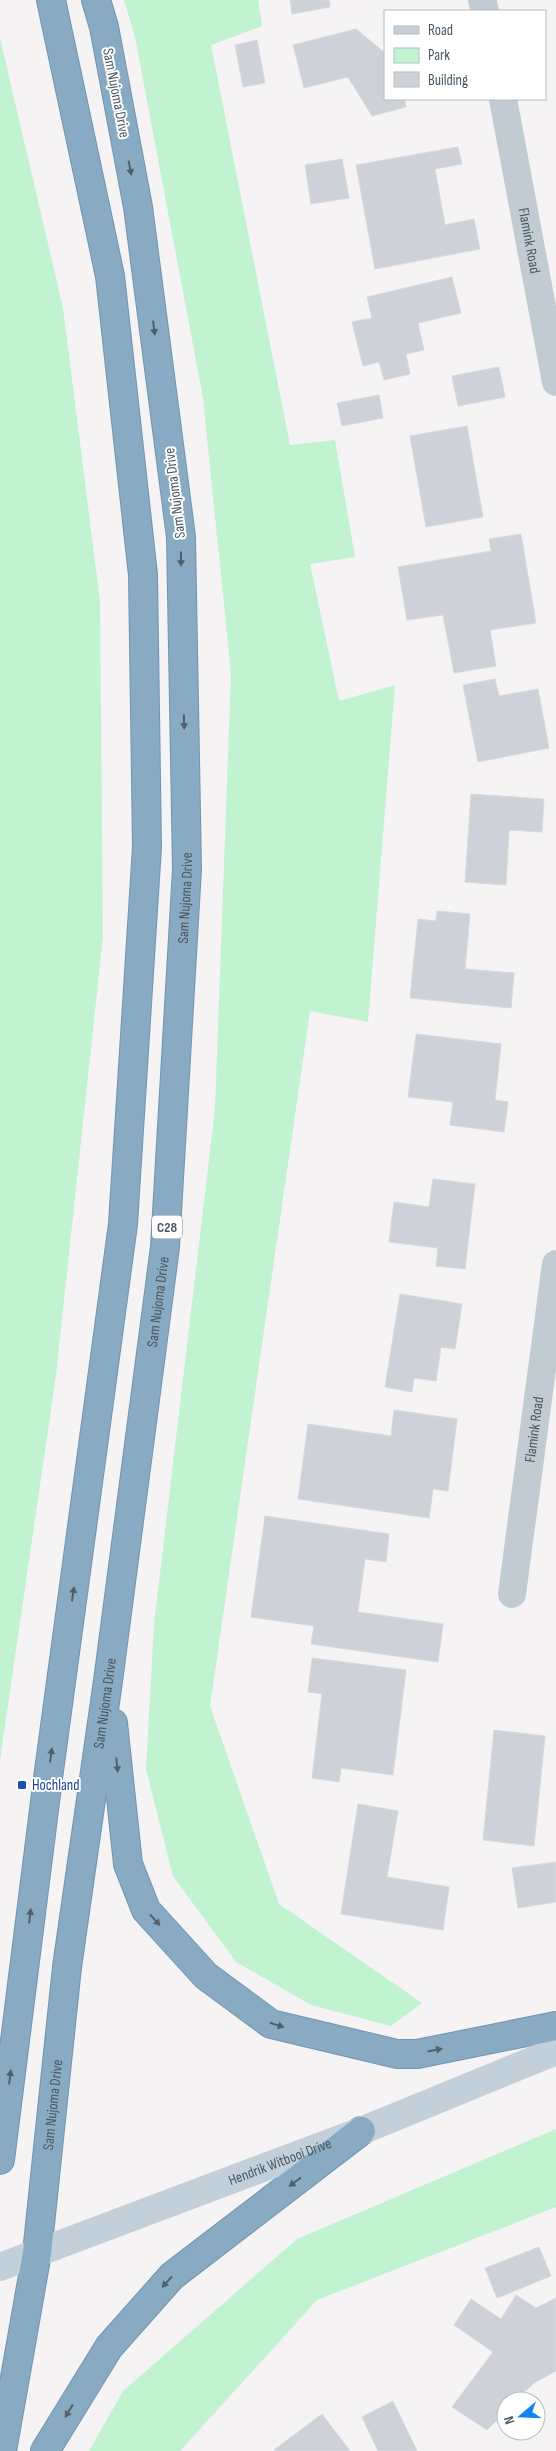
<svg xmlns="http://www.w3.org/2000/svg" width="556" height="2451" font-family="'Sofia Sans Condensed',sans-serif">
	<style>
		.green { fill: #c1f3d0 }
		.building { fill: #ced2d8; stroke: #d6d9de }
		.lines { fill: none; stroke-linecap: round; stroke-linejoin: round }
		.highway-casing { stroke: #7395af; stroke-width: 30 }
		.street { stroke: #c0cbd2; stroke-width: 28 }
		.secondary { stroke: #c3d0da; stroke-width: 28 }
		.highway { stroke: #88aac3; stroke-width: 28 }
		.oneway { fill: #4f606c }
		.transit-dot { fill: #1a4fb4; stroke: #fff; stroke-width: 2 }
		.labels { text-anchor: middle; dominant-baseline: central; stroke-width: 4; stroke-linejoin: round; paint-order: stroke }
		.shield { fill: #fff; stroke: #808a91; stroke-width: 1 }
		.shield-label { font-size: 14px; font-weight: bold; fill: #495862 }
		.street-label { font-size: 15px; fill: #495862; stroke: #fff }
		.transit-label { font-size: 15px; fill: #164399; stroke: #fff; text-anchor: start }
	</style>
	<rect width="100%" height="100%" fill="#f5f3f3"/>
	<g class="green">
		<polygon points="124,0 258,0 262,26 211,45 290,445 335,440 355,557 310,564 339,701 395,685 368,1022 310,1011 210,1706 279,1904 422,2003 391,2026 311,2005 236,1962 173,1876 146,1769 154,1624 215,1109 231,674 203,398 135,37"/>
		<polygon points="0,38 63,308 100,601 103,936 56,1375 0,1760"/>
		<polygon points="556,2129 556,2207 317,2300 180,2451 89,2451 123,2391 297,2239"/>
	</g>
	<g class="building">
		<polygon points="290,0 329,0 330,7 292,14"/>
		<polygon points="356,29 385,53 385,99 404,99 406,107 372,116 348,77 304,88 293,45"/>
		<polygon points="257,40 265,83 243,87 235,45"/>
		<polygon points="458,147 462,164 435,169 445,225 474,219 480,249 375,269 356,165"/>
		<polygon points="342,159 349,198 311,204 305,165"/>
		<polygon points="452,277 461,313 418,323 424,350 406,354 410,374 384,380 379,362 363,366 352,322 372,318 367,297"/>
		<polygon points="499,367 505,397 458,406 452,376"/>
		<polygon points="379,395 383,418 342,426 337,403"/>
		<polygon points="467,426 483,517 426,527 410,436"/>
		<polygon points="521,534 536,623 490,630 496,666 454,673 443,615 407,620 398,567 491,551 489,539"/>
		<polygon points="495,679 499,696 538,689 549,748 478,762 463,685"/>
		<polygon points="471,794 544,799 542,832 509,830 506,885 465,882"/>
		<polygon points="437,911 470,914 465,969 514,973 511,1008 410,998 418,919 436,921"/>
		<polygon points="416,1034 501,1044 495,1100 508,1102 504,1132 450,1125 453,1102 408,1097"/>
		<polygon points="433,1179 475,1184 465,1269 436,1266 438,1248 389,1242 394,1202 429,1207"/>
		<polygon points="400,1294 462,1304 455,1349 441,1347 436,1381 414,1378 412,1392 385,1387"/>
		<polygon points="394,1410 457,1419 448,1491 433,1489 429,1518 298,1499 308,1424 391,1436"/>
		<polygon points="265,1516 389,1534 386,1562 365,1559 358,1612 443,1624 438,1662 311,1644 314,1626 251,1617"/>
		<polygon points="312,1658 406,1670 393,1775 341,1768 339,1782 312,1778 322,1694 308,1692"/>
		<polygon points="494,1730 545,1736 534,1846 483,1840"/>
		<polygon points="358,1804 398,1811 387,1877 449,1887 443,1930 341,1914"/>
		<polygon points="556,1862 556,1902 518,1908 512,1868"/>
		<polygon points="539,2247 551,2276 497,2298 485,2268"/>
		<polygon points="516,2295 536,2308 556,2298 556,2371 534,2383 515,2401 506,2401 506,2411 487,2430 452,2407 493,2352 454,2325 471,2299 501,2319"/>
		<polygon points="393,2401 417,2451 378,2451 362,2417"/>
		<polygon points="322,2414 350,2451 275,2451 274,2450"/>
	</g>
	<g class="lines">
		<g class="highway-casing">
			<g id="highway">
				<polyline points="113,1723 128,1864 146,1910 206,1976 271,2024 397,2054 417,2054 556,2026"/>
				<polyline points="0,2160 48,1778 123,1224 147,847 143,575 110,276 51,0"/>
				<path id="s4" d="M2,2451l35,-198 30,-286 41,-286 57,-434 22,-378 -6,-332 -43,-330 -34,-180 -8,-27"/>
				<polyline points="45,2451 109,2347 172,2276 361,2131"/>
			</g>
		</g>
		<g class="street">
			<polyline points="482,0 485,11"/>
			<path id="s1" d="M503,99l53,283"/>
			<path id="s2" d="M512,1594l44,-330"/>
		</g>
		<path class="secondary" id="s3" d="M0,2267l361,-136 195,-80"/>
		<use href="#highway" class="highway"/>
	</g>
	<defs><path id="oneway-solid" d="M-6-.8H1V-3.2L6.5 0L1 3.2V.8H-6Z" transform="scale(1.25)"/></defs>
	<g class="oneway">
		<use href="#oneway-solid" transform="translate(130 168) rotate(79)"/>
		<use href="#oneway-solid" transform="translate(154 328) rotate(83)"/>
		<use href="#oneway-solid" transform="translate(181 559) rotate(89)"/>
		<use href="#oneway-solid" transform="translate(184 722) rotate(89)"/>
		<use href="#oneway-solid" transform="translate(73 1594) rotate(-82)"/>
		<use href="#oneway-solid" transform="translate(51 1755) rotate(-82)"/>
		<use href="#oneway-solid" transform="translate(117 1765) rotate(84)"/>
		<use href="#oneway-solid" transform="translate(30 1916) rotate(-83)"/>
		<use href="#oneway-solid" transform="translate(155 1920) rotate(48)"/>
		<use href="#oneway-solid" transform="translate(277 2025) rotate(18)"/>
		<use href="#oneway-solid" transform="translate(435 2050) rotate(-11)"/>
		<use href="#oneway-solid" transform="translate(10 2077) rotate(-83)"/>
		<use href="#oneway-solid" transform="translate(295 2182) rotate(143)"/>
		<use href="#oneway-solid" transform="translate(167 2282) rotate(132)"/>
		<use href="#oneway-solid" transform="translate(69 2411) rotate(121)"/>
	</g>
	<rect class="transit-dot" x="17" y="1780" width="10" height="10" rx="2.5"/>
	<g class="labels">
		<rect class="shield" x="152" y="1215.5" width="30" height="23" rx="4"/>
		<g class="shield-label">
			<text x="167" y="1227">C28</text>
		</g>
		<g class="street-label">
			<text transform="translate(116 93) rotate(79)">Sam Nujoma Drive</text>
			<text stroke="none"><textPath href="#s1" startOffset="144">Flamink Road</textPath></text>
			<text transform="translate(175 493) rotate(-97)">Sam Nujoma Drive</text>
			<text stroke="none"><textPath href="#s4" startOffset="1565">Sam Nujoma Drive</textPath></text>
			<text stroke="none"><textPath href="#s4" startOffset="1160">Sam Nujoma Drive</textPath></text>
			<text stroke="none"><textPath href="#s2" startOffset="166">Flamink Road</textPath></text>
			<text stroke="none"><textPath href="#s4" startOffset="755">Sam Nujoma Drive</textPath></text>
			<text stroke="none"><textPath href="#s4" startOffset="350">Sam Nujoma Drive</textPath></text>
			<text stroke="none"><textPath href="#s3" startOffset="299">Hendrik Witbooi Drive</textPath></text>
		</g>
		<g class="transit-label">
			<text x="32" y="1785">Hochland</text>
		</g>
	</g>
	<rect x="384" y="10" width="162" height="90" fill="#ffffff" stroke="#b6bcc0"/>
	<rect x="394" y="26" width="25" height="8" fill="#c3d0da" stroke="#b6bcc0"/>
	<text x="428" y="35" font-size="15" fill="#495862">Road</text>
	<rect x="394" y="48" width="25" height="15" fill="#c1f3d0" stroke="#b6bcc0"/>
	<text x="428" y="60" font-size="15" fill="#495862">Park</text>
	<rect x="394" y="72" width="25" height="15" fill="#ced2d8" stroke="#b6bcc0"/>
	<text x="428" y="85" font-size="15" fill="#495862">Building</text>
	<g transform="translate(521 2416) rotate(251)"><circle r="24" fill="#ffffff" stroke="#b6bcc0"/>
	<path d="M0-4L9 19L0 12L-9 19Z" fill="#1185f0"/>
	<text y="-8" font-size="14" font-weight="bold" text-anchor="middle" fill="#495862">N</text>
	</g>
</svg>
